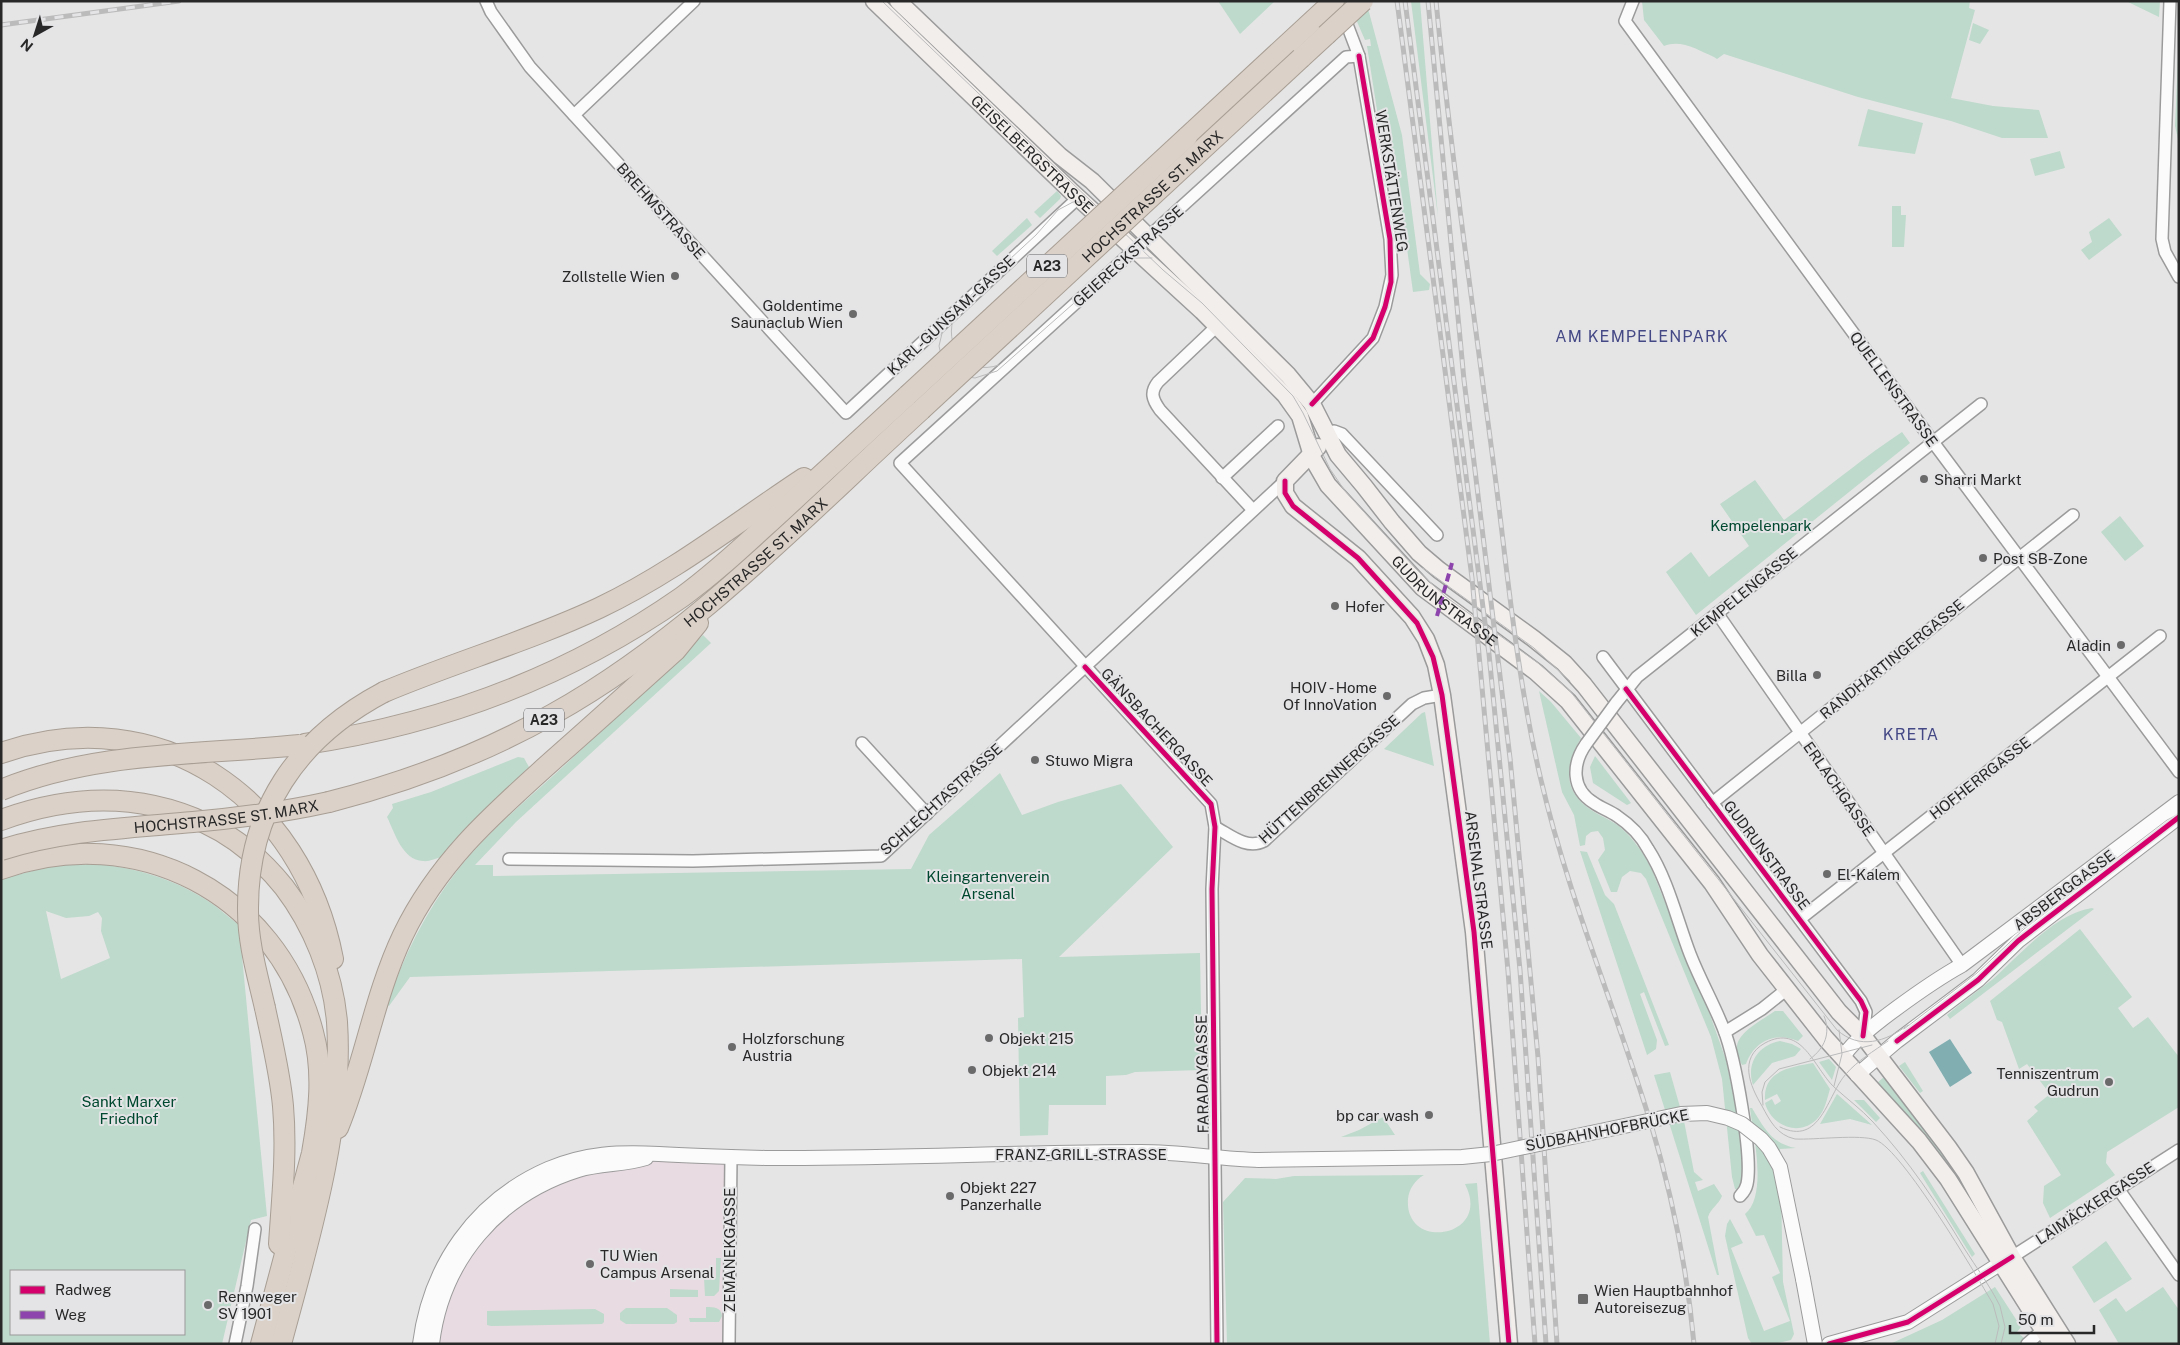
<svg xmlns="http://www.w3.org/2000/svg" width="2180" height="1345" font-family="'Public Sans',sans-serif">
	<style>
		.education { fill: #e8dbe1 }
		.green { fill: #bedacc; fill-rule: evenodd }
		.water { fill: #80aeb1 }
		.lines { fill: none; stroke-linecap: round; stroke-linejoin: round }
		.minor-casing { stroke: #9b9b9b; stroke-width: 14 }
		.tertiary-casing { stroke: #9b9b9b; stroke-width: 16 }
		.secondary-casing { stroke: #9b9b9b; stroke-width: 19 }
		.motorway-casing { stroke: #a89e94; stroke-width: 22 }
		.minor { stroke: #fbfbfb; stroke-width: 11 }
		.tertiary { stroke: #fbfbfb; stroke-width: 14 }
		.secondary { stroke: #f2eeec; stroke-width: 16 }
		.motorway { stroke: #dbd1c8; stroke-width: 20 }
		.tram { stroke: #bbbbbc; stroke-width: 1 }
		.rail-casing { stroke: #bbbbbc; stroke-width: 5 }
		.rail { stroke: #e4e4e6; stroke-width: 3; stroke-dasharray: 9; stroke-linecap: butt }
		.minor-bridge-casing { stroke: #9b9b9b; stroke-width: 14; stroke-linecap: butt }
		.tertiary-bridge-casing { stroke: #9b9b9b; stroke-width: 16; stroke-linecap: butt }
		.motorway-bridge-casing { stroke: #a89e94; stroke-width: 22; stroke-linecap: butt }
		.minor-bridge { stroke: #fbfbfb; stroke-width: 11 }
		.tertiary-bridge { stroke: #fbfbfb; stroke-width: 14 }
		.motorway-bridge { stroke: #dbd1c8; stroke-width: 20 }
		.quiet { stroke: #8e44ad; stroke-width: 4; stroke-dasharray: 8 4; stroke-linecap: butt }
		.cycleway-casing { stroke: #e4e4e6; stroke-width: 8 }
		.cycleway { stroke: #d6006c; stroke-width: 5 }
		.poi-dot { fill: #6a6a6b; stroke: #e4e4e6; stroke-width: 2 }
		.labels { text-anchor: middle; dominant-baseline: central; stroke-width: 4; stroke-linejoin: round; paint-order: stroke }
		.shield { fill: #e4e4e6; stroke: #606062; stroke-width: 1 }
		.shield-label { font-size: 14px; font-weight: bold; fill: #282829 }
		.street-label { font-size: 15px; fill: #282829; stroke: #e4e4e6 }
		.poi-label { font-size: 15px; fill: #282829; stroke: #e4e4e6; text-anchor: start }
		.park-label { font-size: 15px; fill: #00482f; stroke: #e4e4e6 }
		.neighbourhood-label { font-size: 16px; letter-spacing: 1px; fill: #444885; stroke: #e4e4e6 }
	</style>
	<rect width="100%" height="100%" fill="#e5e5e5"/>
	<polygon class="education" points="620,1157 729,1158 729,1344 427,1344 441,1284 511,1197"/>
	<g class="green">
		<polygon points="1218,1 1275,1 1240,34"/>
		<polygon points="1348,1 1366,1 1402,135 1420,274 1430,284 1429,290 1413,292 1402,212 1389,141 1382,142 1367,46 1371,46 1370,39 1365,40"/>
		<polygon points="1411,1 1420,1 1438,217"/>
		<path d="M1642,1h328l-1,7 6,2 -24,88 42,8 46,4 9,28h-46l-51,-17 -93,-24 -134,-43 -7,5 -3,-2c-16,-7 -33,-18 -50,-11l-20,-26z"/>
		<polygon points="2126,1 2160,1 2159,17"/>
		<polygon points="1973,23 1989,30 1980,44 1969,40"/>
		<polygon points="2179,35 2179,143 2175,126"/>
		<polygon points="1868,109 1923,123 1915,154 1858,146"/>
		<polygon points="2060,151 2065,168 2035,176 2030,159"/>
		<polygon points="1057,191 1061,196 1060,199 1040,218 1034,212"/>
		<polygon points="1892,206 1901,206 1901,215 1906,215 1904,247 1892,247"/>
		<polygon points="1027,218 1032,225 997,256 992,251"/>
		<polygon points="2109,218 2122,235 2089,260 2081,250 2092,242 2089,232"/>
		<path d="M1902,432l8,11 -214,172 -30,-43 25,-20 18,25 40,-31 -29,-42 35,-24 29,40c40,-29 77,-61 118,-88z"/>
		<polygon points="2120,516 2144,546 2125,561 2101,532"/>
		<path d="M703,635l8,8 -195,179 -41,43h18v11l418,-7 18,-34 71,-62 22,42 36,-13 63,-18 52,63 -114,110 141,-4 2,117 -67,2 -9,3 -20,1v29h-57l-1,30 -28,1 -2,-118 6,-1 -2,-58 -612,18 -21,29 -2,-1c16,-48 39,-94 70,-134 28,-36 64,-66 97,-96 50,-46 101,-92 149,-140z"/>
		<path d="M1539,691l12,11 30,36c-14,24 -20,49 6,69 10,8 23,12 33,20 14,12 24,27 32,43l57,142 17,48 11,52 5,48v19l-4,11 -3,-1 -3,-12 -10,-98 -11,-42 -65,-158 -5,-6 -11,-2 -8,6 -5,15h-6l-13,-32 7,-10 -2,-12 -5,-7 -7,1 -5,4 -1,9 -5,1 -6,-31 -12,-23z"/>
		<polygon points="1425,712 1434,766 1384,749 1422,713"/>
		<polygon points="1595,756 1631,803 1627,805 1593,783 1590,767"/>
		<path d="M518,757l6,1 5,9 -87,90c-6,1 -13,5 -19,4 -21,-1 -28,-28 -36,-44l6,-9 -1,-4 39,-12z"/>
		<polygon points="1580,851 1587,852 1605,895 1614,904 1669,1045 1665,1046 1644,992 1640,994 1657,1040 1656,1049 1647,1055"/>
		<path d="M94,864c41,3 80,15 114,37 11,7 20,16 31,24l28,291 -16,4 -29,124h-221v-465l55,-14zM46,911l20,7 23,-2 9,-4 4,6 -1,13 9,27 -49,21zM11,1271h173v63h-173z"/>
		<path d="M2092,908l2,1 -144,110 -3,-4c15,-13 31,-24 46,-36 28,-25 61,-65 99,-71z"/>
		<polygon points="2080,929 2132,997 2118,1008 2133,1028 2148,1017 2179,1057 2179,1107 2107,1152 2106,1163 2115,1175 2050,1218 2043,1203 2044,1186 2061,1175 2027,1121 2038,1111 2034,1107 2050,1094 2027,1064 2019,1069 2002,1022 1997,1020 1990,1001"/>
		<path d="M1775,1011h8l20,25 -5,5c-22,-10 -44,0 -52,23l-4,1c-3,-6 -6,-13 -5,-19 2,-15 27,-27 38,-35z"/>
		<path d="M1780,1041l12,3 9,5 -6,7 -23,7 -19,22c-7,-21 5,-40 27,-44z"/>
		<polygon points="1829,1059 1836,1067 1832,1080 1819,1062"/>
		<polygon points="1905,1062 1923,1091 1920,1093 1899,1066"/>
		<path d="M1813,1063l17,26c-3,10 -5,21 -12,29 -18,20 -47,8 -53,-15l7,-4 3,6 6,-4 -4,-7 -12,6c-2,-29 25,-33 48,-37z"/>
		<path d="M1670,1072l14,49 10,51 9,8 -8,2 3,9 16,-7 8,12c-3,8 -11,12 -14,21l11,58h-2l-63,-200z"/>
		<polygon points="1884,1077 1945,1157 1958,1179 1876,1084"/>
		<polygon points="1837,1094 1872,1125 1850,1119 1820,1124"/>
		<polygon points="1854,1100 1864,1100 1880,1118 1876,1122"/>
		<path d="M1750,1108h2c12,20 20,36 44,40l-16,1 3,133 11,52 -3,6 -18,4h-21l-4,-6 -23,-102 2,-12 3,-5 13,24 -12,5 33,83 26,-10 -18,-44 8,-4 -16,-38 -8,1 -11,-22c23,-19 8,-80 5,-106z"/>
		<polygon points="1383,1117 1395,1135 1341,1137 1359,1130"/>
		<polygon points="1923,1171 1975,1254 1972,1257 1920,1173"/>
		<path d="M1424,1175c-9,5 -15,14 -16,24 -4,53 85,39 57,-15l12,-1 13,161h-263l-4,-142 22,-24 31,1 18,-3z"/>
		<polygon points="2106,1241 2132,1279 2094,1303 2072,1267"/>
		<polygon points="716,1258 721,1258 719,1291 714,1296 705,1296 704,1278 716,1278"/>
		<polygon points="1995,1287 2021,1327 2017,1332 2024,1338 2019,1344 1890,1344 1942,1320"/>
		<polygon points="2163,1287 2179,1310 2179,1344 2119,1344 2099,1310 2116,1298 2126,1312"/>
		<polygon points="670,1289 698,1290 698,1297 670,1297"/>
		<path d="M706,1307c8,0 15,0 16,9l-3,6h-29l-1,-4h17z"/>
		<polygon points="626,1308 667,1308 677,1315 677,1322 674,1324 626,1324 620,1320 620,1313"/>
		<polygon points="595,1309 604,1314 604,1322 602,1324 491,1326 487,1325 487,1311"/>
	</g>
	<polygon class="water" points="1950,1039 1972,1073 1950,1087 1929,1052"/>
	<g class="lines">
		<g class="minor-casing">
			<g id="minor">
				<polyline points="486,1 491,12 530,67 846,413 1078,198"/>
				<polyline points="1633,1 1625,21 1933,442 2179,772"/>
				<polyline points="2170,1 2162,239 2165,252 2179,277"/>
				<polyline points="574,115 694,1"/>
				<path d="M1217,326l-59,56c-8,10 -6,17 2,28l93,100"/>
				<polyline points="1312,404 1373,338 1385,307 1392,275 1390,239 1359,56 1343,14"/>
				<polyline points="1327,436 1334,431 1342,434 1437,535"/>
				<polyline points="1222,478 1278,426"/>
				<polyline points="1717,613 1962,965"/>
				<polyline points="1603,657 1861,1001 1866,1012 1863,1036"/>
				<polyline points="1616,703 1637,677 1981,404"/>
				<polyline points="862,743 927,814"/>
				<path d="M1586,744c-14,20 -15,45 8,59 7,5 16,8 23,13 12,8 24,20 31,33 20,31 29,71 42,105 10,26 24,50 34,76 11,28 29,126 23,154 -1,5 -4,9 -7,12"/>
				<polyline points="1712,803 2073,515"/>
				<path d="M1215,827c15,8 32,23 49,14l148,-137 12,-6 18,-3"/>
				<polyline points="509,859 693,861 881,856 1285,481"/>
				<polyline points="1800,919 2160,636"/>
				<polyline points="1725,1032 1762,1009 1787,989"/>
				<polyline points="2119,1190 2179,1275"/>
				<polyline points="2012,1257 2179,1150"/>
				<polyline points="235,1344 247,1286 255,1229"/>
				<polyline points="729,1344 731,1156"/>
				<polyline points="1217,1344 1212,889 1215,827 1211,804 900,463 1346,57 1359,56"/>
				<polyline points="2027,1344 2043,1330"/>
			</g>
		</g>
		<g class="tertiary-casing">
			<g id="tertiary">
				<path d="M1843,1059c6,-22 97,-82 119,-94l217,-163"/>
				<polyline points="1857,1075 1897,1041 1978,980 2018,941 2179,817"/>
				<polyline points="1803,1279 1815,1344"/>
				<path d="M420,1344c10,-78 55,-143 128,-175 38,-16 71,-17 111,-15 36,2 73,3 109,4 124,1 249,-6 373,-6 40,0 79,7 118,8"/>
				<path d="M432,1344c10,-84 66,-149 146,-174 23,-7 46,-5 68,-12"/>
				<polyline points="1829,1344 1908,1322 2009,1258"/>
			</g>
		</g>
		<g class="secondary-casing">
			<g id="secondary">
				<path id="s1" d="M874,1l198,191 130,119 83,84 15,21 13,43 15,26 95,103 113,84 32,29 144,182 48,72 66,84 93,102 29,38 104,165"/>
				<polyline points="898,1 1060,156 1092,181 1288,375 1312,404 1338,455 1364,486 1392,522 1419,553 1439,570 1534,639 1564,663 1584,685 1839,1012 1864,1037 1948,1147 1966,1173 2012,1257 2067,1344"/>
				<polyline points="1318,447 1285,481 1285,493 1293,506 1358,558 1412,617 1426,639 1436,665 1442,695 1474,932 1509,1344"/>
			</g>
		</g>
		<g class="motorway-casing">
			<g id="motorway">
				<polyline points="1301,58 1326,35"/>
				<polyline points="1187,137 1334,1"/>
				<path d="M384,692c71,-30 145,-51 215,-84 74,-35 138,-86 205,-130"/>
				<path d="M305,744c135,-20 264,-68 377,-147 36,-26 68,-57 100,-86 42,-39 84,-77 126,-116"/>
				<path d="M1,753c160,-55 301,46 332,206"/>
				<path id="s2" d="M329,802c78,-20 153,-48 224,-88 138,-77 252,-198 368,-304"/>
				<path d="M1,820c68,-25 137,-28 204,3 30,14 58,38 79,64 29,38 49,87 53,135 7,105 -29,221 -56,322"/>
				<path d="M1,869c135,-49 276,24 312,163 11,40 6,81 -1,121l-51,191"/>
				<path d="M265,1008c7,33 15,65 18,98 4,46 -1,92 -4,138"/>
				<path d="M338,1128c26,-63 36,-132 65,-193 35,-73 90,-121 149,-174 42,-37 83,-74 124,-111l22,-27"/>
			</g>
		</g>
		<use href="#minor" class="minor"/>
		<use href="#tertiary" class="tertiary"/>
		<use href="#secondary" class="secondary"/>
		<use href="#motorway" class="motorway"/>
		<g class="tram">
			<path d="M882,1l281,269 39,33 91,93 10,17 27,56 15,22 70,77 31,29 92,66 32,28 267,339c23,20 48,12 71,-5"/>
			<polyline points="1094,206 1082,202 1073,202 1058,210 1036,235 956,309 944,325 939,346 941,355 948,367 962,376 975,378 997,371 1116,266 1133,258 1152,258"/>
			<path d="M955,314c-13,31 10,63 44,51"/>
			<polyline points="1423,568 1534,648 1570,681"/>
			<polyline points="1904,1029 1977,973 2024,929 2167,820 2179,814"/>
			<path d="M1810,1059c15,-11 21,-26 14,-43"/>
			<polyline points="1834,1086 1842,1054 1839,1030"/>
			<polyline points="1763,1105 1762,1092 1765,1082 1779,1069 1872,1045"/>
			<path d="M1780,1127c41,20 47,-32 66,-53 11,-13 28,-23 42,-33"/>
			<path d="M1995,1344l4,-18 -6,-22c-18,-31 -90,-153 -117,-164 -16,-6 -61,0 -81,-1 -18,-4 -25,-18 -33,-33 -12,-20 -24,-48 3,-63 37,-20 49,25 69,44 13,12 27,22 39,35 36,39 64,81 91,126 12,19 26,38 36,58l5,21 -4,17"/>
		</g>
		<g class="rail-casing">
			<g id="rail">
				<polyline points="1397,1 1472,578 1508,971 1535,1344"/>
				<polyline points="1405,1 1489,654 1520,970 1546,1344"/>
				<polyline points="1428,1 1464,380 1510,758 1538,1057 1557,1344"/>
				<path d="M1436,1c15,153 37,306 57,459 14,106 23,215 48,320 27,116 74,227 109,341 22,73 37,147 44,223"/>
				<polyline points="1,25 179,1"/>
			</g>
		</g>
		<use href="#rail" class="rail"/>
		<g class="minor-bridge-casing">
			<polyline id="minor-bridge" points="1586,744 1616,703"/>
		</g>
		<g class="tertiary-bridge-casing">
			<polyline id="tertiary-bridge" points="1259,1160 1462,1157 1491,1154 1681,1114 1707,1113 1728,1118 1742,1124 1761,1139 1769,1148 1780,1167 1803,1279"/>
		</g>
		<g class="motorway-bridge-casing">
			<g id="motorway-bridge">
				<polyline points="1326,35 1363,1"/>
				<polyline points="908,395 1187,137"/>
				<path id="s3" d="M921,410l380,-352"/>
				<path d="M1,790c93,-39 201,-35 299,-45"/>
				<path id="s4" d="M1,850c63,-20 127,-22 192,-28 46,-4 91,-10 136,-20"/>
				<path d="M265,1008c-7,-31 -17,-64 -17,-97 -1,-100 49,-173 136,-219"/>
			</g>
		</g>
		<use href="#minor-bridge" class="minor-bridge"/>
		<use href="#tertiary-bridge" class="tertiary-bridge"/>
		<use href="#motorway-bridge" class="motorway-bridge"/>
		<polyline class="quiet" points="1437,616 1452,563"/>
		<g class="cycleway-casing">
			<g id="cycleway">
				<polyline points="1312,404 1373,338 1385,307 1391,282 1390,239 1359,56"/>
				<polyline points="1285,481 1285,493 1293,506 1358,558 1417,623 1433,657 1442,695 1474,932 1509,1344"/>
				<polyline points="1085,667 1211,804 1215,827 1212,889 1217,1344"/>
				<polyline points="1626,689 1861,1001 1866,1012 1863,1036"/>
				<polyline points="1897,1041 1978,980 2018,941 2179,817"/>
				<polyline points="1829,1344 1908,1322 2012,1257"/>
			</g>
		</g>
		<use href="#cycleway" class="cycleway"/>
	</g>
	<g class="poi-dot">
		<circle cx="675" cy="276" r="5"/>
		<circle cx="853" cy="314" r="5"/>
		<circle cx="1924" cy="479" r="5"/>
		<circle cx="1983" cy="558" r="5"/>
		<circle cx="1335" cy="606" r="5"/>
		<circle cx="2121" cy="645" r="5"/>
		<circle cx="1817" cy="675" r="5"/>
		<circle cx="1387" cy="696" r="5"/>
		<circle cx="1035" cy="760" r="5"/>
		<circle cx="1827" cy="874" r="5"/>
		<circle cx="989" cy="1038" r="5"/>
		<circle cx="732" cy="1047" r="5"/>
		<circle cx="972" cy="1070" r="5"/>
		<circle cx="2109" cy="1082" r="5"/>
		<circle cx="1429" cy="1115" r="5"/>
		<circle cx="950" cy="1196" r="5"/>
		<circle cx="590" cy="1264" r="5"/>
		<rect x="1577" y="1293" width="12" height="12" rx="2.5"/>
		<circle cx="208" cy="1305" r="5"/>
	</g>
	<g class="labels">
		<g class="shield">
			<rect x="1027" y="254.5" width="40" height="23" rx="4"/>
			<rect x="524" y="708.5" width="40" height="23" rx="4"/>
		</g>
		<g class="shield-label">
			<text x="1047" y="266">A23</text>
			<text x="544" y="720">A23</text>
		</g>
		<g class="street-label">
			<text stroke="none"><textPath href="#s1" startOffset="220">GEISELBERGSTRASSE</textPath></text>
			<text transform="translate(1392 181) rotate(81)">WERKSTÄTTENWEG</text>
			<text stroke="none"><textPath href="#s3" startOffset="315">HOCHSTRASSE ST. MARX</textPath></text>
			<text transform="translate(661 211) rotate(48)">BREHMSTRASSE</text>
			<text transform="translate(1128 256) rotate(-42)">GEIERECKSTRASSE</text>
			<text transform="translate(951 315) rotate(-43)">KARL-GUNSAM-GASSE</text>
			<text transform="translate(1894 389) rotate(54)">QUELLENSTRASSE</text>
			<text stroke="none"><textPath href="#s2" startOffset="495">HOCHSTRASSE ST. MARX</textPath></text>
			<text transform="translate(1744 592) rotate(-39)">KEMPELENGASSE</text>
			<text stroke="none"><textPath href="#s1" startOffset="835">GUDRUNSTRASSE</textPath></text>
			<text transform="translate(1892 659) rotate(-39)">RANDHARTINGERGASSE</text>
			<text transform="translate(1157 727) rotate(47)">GÄNSBACHERGASSE</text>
			<text transform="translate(1980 778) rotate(-38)">HOFHERRGASSE</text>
			<text transform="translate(1329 779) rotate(-42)">HÜTTENBRENNERGASSE</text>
			<text transform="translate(1839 789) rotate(55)">ERLACHGASSE</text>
			<text transform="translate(941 799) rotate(-42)">SCHLECHTASTRASSE</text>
			<text stroke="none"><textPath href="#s4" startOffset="228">HOCHSTRASSE ST. MARX</textPath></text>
			<text transform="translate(1767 855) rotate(53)">GUDRUNSTRASSE</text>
			<text transform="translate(1479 880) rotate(83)">ARSENALSTRASSE</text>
			<text transform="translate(2064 890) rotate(-37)">ABSBERGGASSE</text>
			<text transform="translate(1202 1074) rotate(-91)">FARADAYGASSE</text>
			<text transform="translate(1607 1130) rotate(-11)">SÜDBAHNHOFBRÜCKE</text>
			<text x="1081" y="1154">FRANZ-GRILL-STRASSE</text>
			<text transform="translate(2095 1203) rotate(-33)">LAIMÄCKERGASSE</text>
			<text transform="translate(729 1250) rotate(-90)">ZEMANEKGASSE</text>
		</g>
		<g class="poi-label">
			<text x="665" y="276" text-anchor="end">Zollstelle Wien</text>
			<text x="843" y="305" text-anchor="end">Goldentime<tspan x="843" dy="17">Saunaclub Wien</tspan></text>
			<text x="1934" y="479">Sharri Markt</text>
			<text x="1993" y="558">Post SB-Zone</text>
			<text x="1345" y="606">Hofer</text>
			<text x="2111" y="645" text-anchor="end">Aladin</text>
			<text x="1807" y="675" text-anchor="end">Billa</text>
			<text x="1377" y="687" text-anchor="end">HOIV - Home<tspan x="1377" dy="17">Of InnoVation</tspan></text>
			<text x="1045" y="760">Stuwo Migra</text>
			<text x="1837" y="874">El-Kalem</text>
			<text x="742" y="1038">Holzforschung<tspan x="742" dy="17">Austria</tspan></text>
			<text x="999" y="1038">Objekt 215</text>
			<text x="982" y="1070">Objekt 214</text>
			<text x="2099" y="1073" text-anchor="end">Tenniszentrum<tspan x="2099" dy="17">Gudrun</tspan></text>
			<text x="1419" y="1115" text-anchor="end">bp car wash</text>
			<text x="960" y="1187">Objekt 227<tspan x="960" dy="17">Panzerhalle</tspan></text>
			<text x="600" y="1255">TU Wien<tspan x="600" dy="17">Campus Arsenal</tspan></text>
			<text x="1594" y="1290">Wien Hauptbahnhof<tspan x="1594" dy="17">Autoreisezug</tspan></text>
			<text x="218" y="1296">Rennweger<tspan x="218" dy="17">SV 1901</tspan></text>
		</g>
		<g class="park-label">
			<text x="1761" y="525">Kempelenpark</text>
			<text x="988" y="876">Kleingartenverein<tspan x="988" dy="17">Arsenal</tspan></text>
			<text x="129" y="1101">Sankt Marxer<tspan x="129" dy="17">Friedhof</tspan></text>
		</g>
		<g class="neighbourhood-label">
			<text x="1642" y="336">AM KEMPELENPARK</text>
			<text x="1911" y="734">KRETA</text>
		</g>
	</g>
	<rect width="2180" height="1345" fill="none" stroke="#282829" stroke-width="5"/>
	<rect x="10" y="1270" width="175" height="65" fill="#e4e4e6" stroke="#99999a"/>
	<rect x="20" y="1286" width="25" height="8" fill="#d6006c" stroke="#99999a"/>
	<text x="55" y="1295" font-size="15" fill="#282829">Radweg</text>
	<rect x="20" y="1311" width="25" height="8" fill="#8e44ad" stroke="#99999a"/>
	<text x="55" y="1320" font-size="15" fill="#282829">Weg</text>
	<g transform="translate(35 35) rotate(219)" stroke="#e4e4e6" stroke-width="4" paint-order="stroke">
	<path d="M0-4L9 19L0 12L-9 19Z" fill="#282829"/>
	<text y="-8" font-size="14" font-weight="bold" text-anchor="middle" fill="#282829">N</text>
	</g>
	<path d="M2010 1325v8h84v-8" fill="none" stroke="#282829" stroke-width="2.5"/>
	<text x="2018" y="1325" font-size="15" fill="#282829" stroke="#e4e4e6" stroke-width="4" paint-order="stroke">50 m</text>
</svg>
